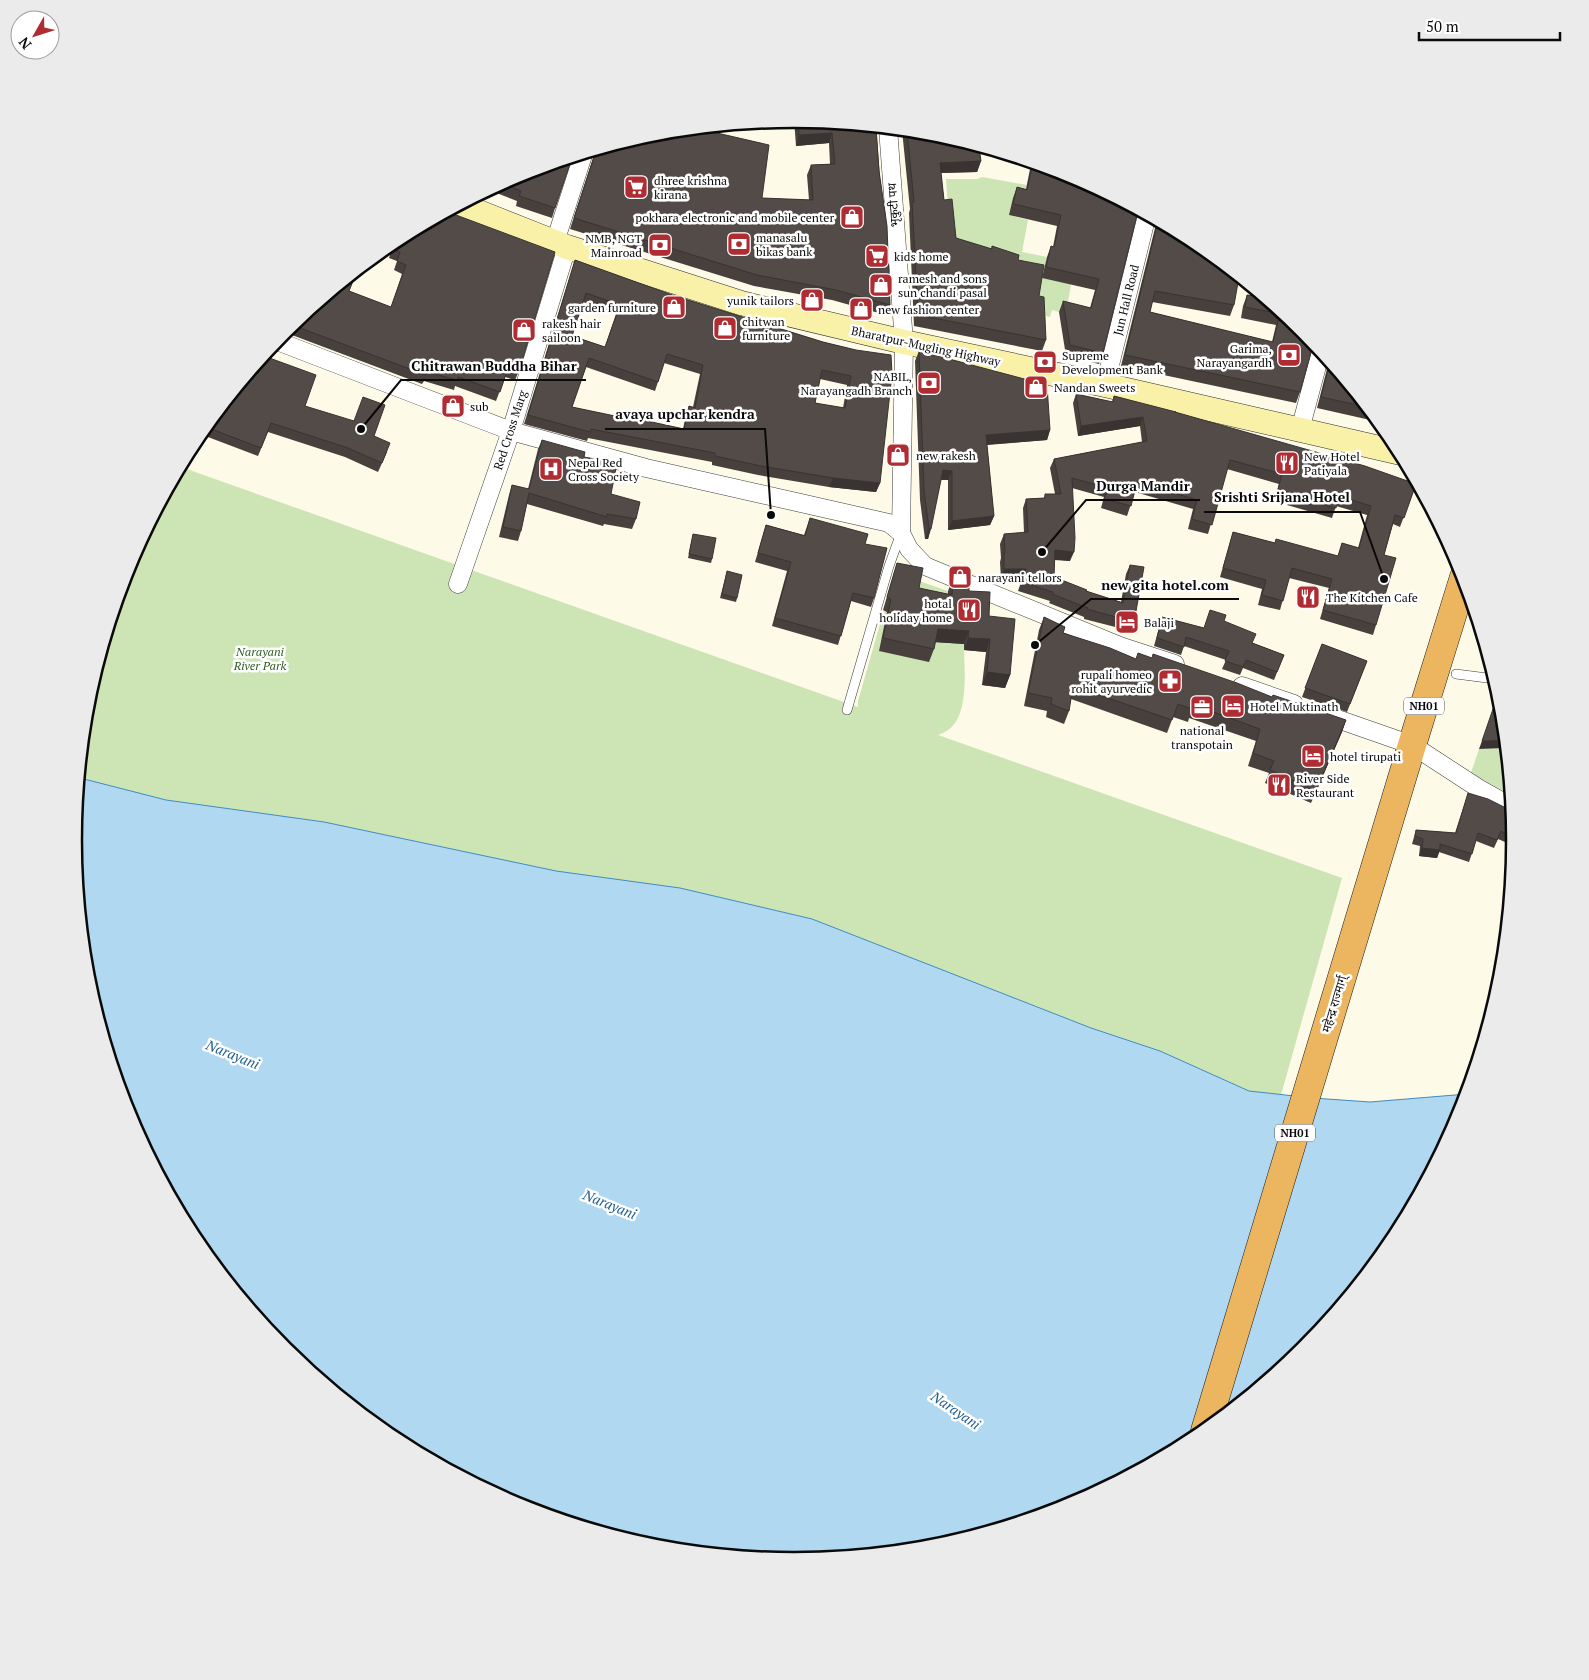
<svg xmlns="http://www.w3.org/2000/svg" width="1589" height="1680" font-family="'PT Serif','Noto Sans Devanagari',serif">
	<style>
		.green { fill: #cde4b5 }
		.water { fill: #b1d8f1; stroke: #3d8cc3 }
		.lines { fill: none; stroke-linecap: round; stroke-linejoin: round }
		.service-casing { stroke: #3d3d3d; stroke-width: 10 }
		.minor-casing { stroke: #3d3d3d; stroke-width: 19 }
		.secondary-casing { stroke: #2c2c2c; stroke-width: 25 }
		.trunk-casing { stroke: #1b1b1b; stroke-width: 29 }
		.service { stroke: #fff; stroke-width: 9 }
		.minor { stroke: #fff; stroke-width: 18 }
		.secondary { stroke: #f9f1a8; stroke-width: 24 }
		.trunk { stroke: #ecb660; stroke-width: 28 }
		.wall { fill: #47403d; fill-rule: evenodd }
		.shaded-wall { fill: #393432 }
		.building { fill: #524b47; stroke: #393432; fill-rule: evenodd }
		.labels { text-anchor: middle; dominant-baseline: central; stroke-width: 5; stroke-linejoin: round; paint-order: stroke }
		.shield { fill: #fff; stroke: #545454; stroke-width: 1 }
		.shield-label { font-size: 11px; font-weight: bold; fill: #0a0a0a }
		.poi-label { font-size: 12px; fill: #0a0a0a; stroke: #fff; text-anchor: start }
		.street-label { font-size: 12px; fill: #0a0a0a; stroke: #fff }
		.park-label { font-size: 12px; font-style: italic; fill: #2c5c20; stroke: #fff }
		.water-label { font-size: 14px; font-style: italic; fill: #1e5d91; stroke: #fff }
		.rim { fill: none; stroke: #0a0a0a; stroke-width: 2.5 }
		.leader { fill: none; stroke: #0a0a0a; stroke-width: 2 }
		.callout-dot { fill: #0a0a0a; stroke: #fff; stroke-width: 2 }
		.callout-label { font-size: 14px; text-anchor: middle; font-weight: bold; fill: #0a0a0a; stroke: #fff; stroke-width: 5; stroke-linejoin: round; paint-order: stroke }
	</style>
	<rect width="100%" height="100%" fill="#fdfae8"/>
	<g class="green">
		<polygon points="982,177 1027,185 1026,192 1009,215 1028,220 1022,252 1047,257 1043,278 1071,284 1066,314 1052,310 1050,317 1034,313 961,268 948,209 946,179 977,179"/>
		<path d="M181,467l677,240v-6l26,-91 31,-9 4,-20 29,10v52l16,1c0,23 6,71 -16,86 -3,2 -7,4 -10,5l404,143 -61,217 -32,-4 -89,-40 -69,-23 -279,-109 -132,-31 -124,-17 -232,-49 -158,-22 -86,-22 8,-79 41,-135z"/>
		<polygon points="1506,748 1511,795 1471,773 1479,749"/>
	</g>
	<polygon class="water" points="80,778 166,800 324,822 556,871 680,888 812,919 1091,1028 1160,1051 1249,1091 1313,1098 1370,1102 1467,1094 1460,1116 1394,1241 1304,1350 1195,1439 1070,1506 935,1547 794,1561 654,1547 518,1506 394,1439 285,1349 195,1240 129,1116 88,980 74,840"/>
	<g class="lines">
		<g class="service-casing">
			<g id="service">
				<polyline points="1456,674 1495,679"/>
				<polyline points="847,710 889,566 901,533"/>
			</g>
		</g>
		<g class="minor-casing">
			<g id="minor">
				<polyline points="888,128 904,342 901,533"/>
				<polyline points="555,242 583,155"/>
				<polyline points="277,341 511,431 646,468 889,523 901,533 909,549 925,566 1120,646 1175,664"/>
				<polyline points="1105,385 1147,215"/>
				<polyline points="1300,430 1321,351"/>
				<polyline points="458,584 511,431 567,247"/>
				<polyline points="1242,686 1294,704"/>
				<polyline points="1323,714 1412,745 1478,788 1512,807"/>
			</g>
		</g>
		<g class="secondary-casing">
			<polyline id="secondary" points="461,205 567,247 741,303 904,342 1105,385 1401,453"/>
		</g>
		<g class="trunk-casing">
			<polyline id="trunk" points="1205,1431 1412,745 1464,577"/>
		</g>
		<use href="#service" class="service"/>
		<use href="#minor" class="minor"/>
		<use href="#secondary" class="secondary"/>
		<use href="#trunk" class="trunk"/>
	</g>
	<g class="wall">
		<polygon points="794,119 876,127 890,305 886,315 832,300 754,286 570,229 593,158 594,151 654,133 704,130 762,198 809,200 807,175 811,165 830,164 829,143 796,146"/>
		<polygon points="902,130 935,133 981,161 977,172 941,173 944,200 956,238 991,249 992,246 1018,260 1039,296 1046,340 1042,351 914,326 909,213 910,209"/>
		<polygon points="999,153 1071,174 1138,211 1103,353 1099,364 1066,356 1059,312 1063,301 1090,308 1095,290 1042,278 1047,257 1051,246 1053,247 1057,226 1009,215 1013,198 1017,187 1026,189 1031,164 998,158"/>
		<polygon points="519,174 555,208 552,218 516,206 517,201 489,190"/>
		<polygon points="1157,220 1195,241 1234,305 1230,316 1152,302 1150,312 1272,342 1276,325 1241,318 1243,306 1247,295 1264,297 1294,324 1312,346 1300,392 1296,403 1121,366"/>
		<polygon points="395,240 519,371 515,380 505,377 496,401 455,386 454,390 424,381 422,384 284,332 357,271 349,291 391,307 402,274 394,270 397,261 389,258"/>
		<path d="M575,260l100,36 148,46 33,8 24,133 -4,9 -47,-5 -71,-12 -46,-10v-3l-124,-24 -1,3 -63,-17zM583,302l33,12 -11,33 -33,-11zM664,363l36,11 -7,33 -4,-1 -3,9 -3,14 -68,-15 -1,2 -42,-9 14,-40 69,24zM820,379l27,6 -4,23 -28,-5z"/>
		<polygon points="919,351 1050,430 1047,440 987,445 994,516 990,525 948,530 948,480 941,480 928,539 925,539 920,500 915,361"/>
		<polygon points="264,356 305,406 374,436 387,452 378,472 345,457 268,432 258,456 200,434"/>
		<polygon points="1329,361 1379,422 1317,408"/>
		<polygon points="1076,394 1112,402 1114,396 1176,413 1416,484 1400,527 1393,524 1384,555 1376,625 1373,635 1320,619 1329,588 1289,578 1280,610 1258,605 1262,589 1220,577 1233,532 1275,543 1338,556 1342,543 1358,548 1367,515 1336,506 1332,518 1287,505 1288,502 1275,499 1279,484 1227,469 1208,534 1188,529 1193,509 1135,492 1127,516 1101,508 1104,497 1072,488 1070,561 1054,560 1054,577 1086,591 1121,602 1126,574 1130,565 1134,622 1131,631 1084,619 1084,617 1049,603 1050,601 1018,591 1022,579 1001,579 1000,562 1001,558 1000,544 1004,534 1024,533 1023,508 1026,499 1044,498 1045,494 1055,494 1050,468 1054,459 1142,442 1140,426 1078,436 1073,403"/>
		<polygon points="542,440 584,457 611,494 636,519 632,529 604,524 603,526 527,504 521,531 518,541 499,537 509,495 512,485 528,489 538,449"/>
		<polygon points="810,518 865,544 874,598 871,607 851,601 838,645 772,626 787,571 755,562 766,525 804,535"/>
		<polygon points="693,534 712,559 711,563 688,558"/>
		<polygon points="897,563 919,588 948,594 948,591 953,578 969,591 989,616 1010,675 1005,688 982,685 986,652 964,650 964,644 935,642 934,649 929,662 879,651 887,612 883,610 893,576"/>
		<polygon points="727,571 737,598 736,602 720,598"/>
		<polygon points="1044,617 1063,633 1136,659 1272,697 1346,720 1342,732 1311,803 1265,783 1269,773 1248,766 1256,741 1189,718 1188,722 1173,717 1167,733 1071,699 1069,711 1064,724 1046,717 1047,711 1024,706 1039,630"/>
		<polygon points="1162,617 1204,628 1224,621 1253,643 1284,655 1274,680 1243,668 1240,675 1222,669 1226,660 1184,646 1181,655 1154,646"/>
		<polygon points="1322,644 1367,661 1347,712 1302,697"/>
		<polygon points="1468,793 1512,811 1515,838 1508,835 1505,842 1498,839 1494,848 1476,841 1469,862 1439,852 1437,858 1419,856 1420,846 1412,844 1416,830 1455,833"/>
	</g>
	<g class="shaded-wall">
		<polygon points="832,133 829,143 796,146 799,135"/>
		<polygon points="981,161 977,172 936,173 940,163"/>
		<polygon points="1143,417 1140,426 1078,436 1081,426"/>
		<polygon points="1050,430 1047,440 982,445 986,435"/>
		<polygon points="943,470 952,471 948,480 940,479"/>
		<polygon points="833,478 880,483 876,492 829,487"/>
		<polygon points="994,516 990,525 948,530 952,521"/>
		<polygon points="929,529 931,529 928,539 925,539"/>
		<polygon points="1055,550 1074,552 1070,561 1051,559"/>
		<polygon points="1004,569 1026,569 1022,579 1001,579"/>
		<polygon points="938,629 969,631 964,644 933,642"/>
		<polygon points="968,638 990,639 986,652 964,650"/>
		<polygon points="987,672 1010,675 1005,688 982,685"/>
		<polygon points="1346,720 1342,732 1311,803 1316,791"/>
		<polygon points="1505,740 1506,748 1479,749 1482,741"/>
		<polygon points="1422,848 1440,850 1437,858 1419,856"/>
	</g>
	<g class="building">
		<polygon points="798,120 876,127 879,171 887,226 890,305 836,290 757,275 574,218 596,151 654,133 705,128 704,130 769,145 762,198 813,200 811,165 835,164 832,133 799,135"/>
		<polygon points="907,130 935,133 979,147 981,161 940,163 944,200 952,199 956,238 992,249 992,246 1019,255 1018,260 1044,265 1039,296 1044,297 1046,340 918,315 912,202 914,202"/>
		<polygon points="572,158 555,208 519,196 521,191 501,183 519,174"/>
		<polygon points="1033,163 1071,174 1138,211 1103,353 1070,345 1063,301 1091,308 1099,279 1046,267 1051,246 1054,247 1061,215 1013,204 1017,187 1027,190"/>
		<polygon points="448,212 555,252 519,371 508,368 500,392 458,377 457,380 427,372 426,375 292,325 357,271 349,291 391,307 406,265 397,261 400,252 392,249 395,240"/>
		<polygon points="1158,221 1195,241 1239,277 1234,305 1155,291 1150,312 1273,342 1280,314 1245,307 1247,295 1264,297 1294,322 1294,324 1298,326 1304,331 1314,342 1300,392 1125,355"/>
		<path d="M575,260l100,36 148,46 33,8 35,5 1,19 -12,109 -47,-5 -72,-12 -46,-10v-3l-124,-24 -1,3 -62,-17zM586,293l34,12 -15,42 -33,-11zM667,354l36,11 -8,43 -6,-2 -5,23 -69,-15v2l-43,-9 17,-49 69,24zM822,370l29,6 -6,32 -30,-5z"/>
		<polygon points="919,351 1047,385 1050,430 986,435 994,516 952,521 952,471 943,470 931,529 929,529 924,490"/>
		<polygon points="264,356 316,375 305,406 354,421 363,397 385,405 374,436 390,443 382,463 348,448 271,423 261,448 206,427"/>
		<polygon points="1330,362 1367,407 1321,397"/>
		<polygon points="1076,394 1113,402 1114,396 1176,412 1175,412 1365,466 1416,484 1404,518 1395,515 1384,555 1396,558 1376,625 1323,610 1332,579 1292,568 1283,601 1262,595 1266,580 1223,568 1233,532 1275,543 1276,539 1338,556 1342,543 1359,548 1371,506 1339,496 1336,508 1290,496 1291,493 1278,489 1282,474 1230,460 1212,525 1192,519 1197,500 1137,482 1131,506 1104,499 1108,488 1072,478 1075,538 1074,552 1055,550 1054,577 1087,590 1086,591 1123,603 1130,565 1144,567 1134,622 1087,609 1088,608 1052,594 1053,592 1022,582 1026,569 1004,569 1004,553 1005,553 1004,534 1028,532 1026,499 1045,498 1045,494 1061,494 1054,459 1147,441 1143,417 1081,426"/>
		<polygon points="542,440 585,452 584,457 617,463 611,494 640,502 636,519 607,514 607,517 529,493 521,531 503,527 512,485 529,489"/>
		<polygon points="810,518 868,534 865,544 887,548 874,598 853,593 841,636 775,618 791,562 758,553 766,525 805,536"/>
		<polygon points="693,534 716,538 712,559 689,554"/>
		<polygon points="897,563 923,568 919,588 952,595 953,578 969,582 969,591 990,592 989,616 1015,619 1010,675 987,672 990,639 968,638 969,631 938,629 934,649 883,638 891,599 887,597"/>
		<polygon points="727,571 742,575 737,598 722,594"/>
		<polygon points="1210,610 1226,615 1224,621 1256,634 1252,643 1284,655 1277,672 1246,660 1243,667 1225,661 1229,651 1186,637 1184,647 1157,638 1162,617 1204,628"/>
		<polygon points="1044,617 1065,627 1063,633 1110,648 1136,659 1138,653 1152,658 1153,654 1237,683 1272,697 1273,695 1346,720 1316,791 1270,770 1274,761 1253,753 1260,729 1194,705 1192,709 1178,704 1172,720 1073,686 1069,711 1051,704 1052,698 1028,693"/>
		<polygon points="1322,644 1367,661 1350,704 1305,688"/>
		<polygon points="1494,706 1502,709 1505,740 1482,741"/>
		<polygon points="1468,793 1488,799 1512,811 1514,829 1511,827 1508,835 1501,831 1497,840 1478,833 1472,854 1440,844 1440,850 1422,848 1423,839 1415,836 1416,830 1456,833"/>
	</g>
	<defs>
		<g id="supermarket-square" transform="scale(1.25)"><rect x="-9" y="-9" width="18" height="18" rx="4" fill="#af2d32" stroke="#fff"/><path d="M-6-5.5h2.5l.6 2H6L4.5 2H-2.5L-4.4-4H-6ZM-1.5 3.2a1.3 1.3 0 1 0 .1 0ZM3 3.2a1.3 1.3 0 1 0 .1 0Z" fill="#fff"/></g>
		<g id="shop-square" transform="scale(1.25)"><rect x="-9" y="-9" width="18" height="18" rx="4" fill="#af2d32" stroke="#fff"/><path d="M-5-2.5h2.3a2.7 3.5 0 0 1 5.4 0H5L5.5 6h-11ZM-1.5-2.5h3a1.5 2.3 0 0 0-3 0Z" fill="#fff"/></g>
		<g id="bank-square" transform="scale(1.25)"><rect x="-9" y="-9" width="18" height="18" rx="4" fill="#af2d32" stroke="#fff"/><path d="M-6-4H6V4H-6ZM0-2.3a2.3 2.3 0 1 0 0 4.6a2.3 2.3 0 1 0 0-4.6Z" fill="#fff"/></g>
		<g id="restaurant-square" transform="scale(1.25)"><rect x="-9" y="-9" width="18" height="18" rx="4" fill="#af2d32" stroke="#fff"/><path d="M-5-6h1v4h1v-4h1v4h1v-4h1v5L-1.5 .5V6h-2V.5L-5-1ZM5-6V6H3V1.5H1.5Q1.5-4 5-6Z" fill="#fff"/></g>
		<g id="hospital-square" transform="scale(1.25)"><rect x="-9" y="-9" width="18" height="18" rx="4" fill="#af2d32" stroke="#fff"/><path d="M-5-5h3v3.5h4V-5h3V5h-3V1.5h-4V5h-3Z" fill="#fff"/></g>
		<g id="hotel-square" transform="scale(1.25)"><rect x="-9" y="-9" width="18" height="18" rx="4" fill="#af2d32" stroke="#fff"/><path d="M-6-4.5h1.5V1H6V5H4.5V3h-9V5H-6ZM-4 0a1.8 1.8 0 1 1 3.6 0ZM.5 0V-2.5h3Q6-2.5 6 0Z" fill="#fff"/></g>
		<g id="pharmacy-square" transform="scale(1.25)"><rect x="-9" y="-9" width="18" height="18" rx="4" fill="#af2d32" stroke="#fff"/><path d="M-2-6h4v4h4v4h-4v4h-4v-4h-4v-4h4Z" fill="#fff"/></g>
		<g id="office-square" transform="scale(1.25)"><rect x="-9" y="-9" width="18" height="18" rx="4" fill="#af2d32" stroke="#fff"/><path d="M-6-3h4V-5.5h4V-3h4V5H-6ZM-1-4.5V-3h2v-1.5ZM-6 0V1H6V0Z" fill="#fff"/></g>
	</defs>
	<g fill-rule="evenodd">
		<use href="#supermarket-square" x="636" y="187"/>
		<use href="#shop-square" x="852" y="217"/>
		<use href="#bank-square" x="739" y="244"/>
		<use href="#bank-square" x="660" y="245"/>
		<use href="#supermarket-square" x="877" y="256"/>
		<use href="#shop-square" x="881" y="285"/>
		<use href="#shop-square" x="812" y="300"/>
		<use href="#shop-square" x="674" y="307"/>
		<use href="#shop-square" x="861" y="309"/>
		<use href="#shop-square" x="725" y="328"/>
		<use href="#shop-square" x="524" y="330"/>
		<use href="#bank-square" x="1289" y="355"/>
		<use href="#bank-square" x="1045" y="362"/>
		<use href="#bank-square" x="929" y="383"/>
		<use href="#shop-square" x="1036" y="387"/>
		<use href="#shop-square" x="453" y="406"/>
		<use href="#shop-square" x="898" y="455"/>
		<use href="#restaurant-square" x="1287" y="463"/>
		<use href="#hospital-square" x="551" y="469"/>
		<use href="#shop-square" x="960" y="577"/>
		<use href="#restaurant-square" x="1308" y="597"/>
		<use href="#restaurant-square" x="969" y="610"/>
		<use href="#hotel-square" x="1127" y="622"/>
		<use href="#pharmacy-square" x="1170" y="681"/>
		<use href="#hotel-square" x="1233" y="706"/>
		<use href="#office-square" x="1202" y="707"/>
		<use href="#hotel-square" x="1313" y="756"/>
		<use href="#restaurant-square" x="1279" y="785"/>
	</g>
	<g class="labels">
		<g class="shield">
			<rect x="1404" y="697.5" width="40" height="17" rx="4"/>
			<rect x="1275" y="1124.5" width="40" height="17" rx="4"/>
		</g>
		<g class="shield-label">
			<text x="1424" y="706">NH01</text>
			<text x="1295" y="1133">NH01</text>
		</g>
		<g class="poi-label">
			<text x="654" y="180">dhree krishna<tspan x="654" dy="14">kirana</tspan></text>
			<text x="834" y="217" text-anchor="end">pokhara electronic and mobile center</text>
			<text x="756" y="237">manasalu<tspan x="756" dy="14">bikas bank</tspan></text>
			<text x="642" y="238" text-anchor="end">NMB, NGT<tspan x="642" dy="14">Mainroad</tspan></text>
			<text x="894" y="256">kids home</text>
			<text x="898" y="278">ramesh and sons<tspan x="898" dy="14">sun chandi pasal</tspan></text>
			<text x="794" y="300" text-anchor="end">yunik tailors</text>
			<text x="656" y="307" text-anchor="end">garden furniture</text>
			<text x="878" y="309">new fashion center</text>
			<text x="742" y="321">chitwan<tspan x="742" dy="14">furniture</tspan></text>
			<text x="542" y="323">rakesh hair<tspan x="542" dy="14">sailoon</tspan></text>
			<text x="1272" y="348" text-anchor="end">Garima,<tspan x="1272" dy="14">Narayangardh</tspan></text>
			<text x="1062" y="355">Supreme<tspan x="1062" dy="14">Development Bank</tspan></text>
			<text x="912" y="376" text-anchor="end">NABIL,<tspan x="912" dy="14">Narayangadh Branch</tspan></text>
			<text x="1054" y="387">Nandan Sweets</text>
			<text x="470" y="406">sub</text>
			<text x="916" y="455">new rakesh</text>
			<text x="1304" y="456">New Hotel<tspan x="1304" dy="14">Patiyala</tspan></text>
			<text x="568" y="462">Nepal Red<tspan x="568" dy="14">Cross Society</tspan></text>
			<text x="978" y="577">narayani tellors</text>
			<text x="1326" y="597">The Kitchen Cafe</text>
			<text x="952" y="603" text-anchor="end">hotal<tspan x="952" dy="14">holiday home</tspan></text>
			<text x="1144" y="622">Balaji</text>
			<text x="1152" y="674" text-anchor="end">rupali homeo<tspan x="1152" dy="14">rohit ayurvedic</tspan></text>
			<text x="1250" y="706">Hotel Muktinath</text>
			<text x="1202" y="730" text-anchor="middle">national<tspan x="1202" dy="14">transpotain</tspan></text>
			<text x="1330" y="756">hotel tirupati</text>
			<text x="1296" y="778">River Side<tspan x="1296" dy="14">Restaurant</tspan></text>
		</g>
		<g class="street-label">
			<text transform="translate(893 205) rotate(-94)">भृकुटी पथ</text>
			<text transform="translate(1126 300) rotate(-76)">Jun Hall Road</text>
			<text transform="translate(926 346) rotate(12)">Bharatpur-Mugling Highway</text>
			<text transform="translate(510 430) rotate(-72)">Red Cross Marg</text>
			<text transform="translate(1334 1004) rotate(-73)">महेन्द्र राज्मार्ग्</text>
		</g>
		<g class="park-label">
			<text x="260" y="651">Narayani<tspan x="260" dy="14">River Park</tspan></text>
		</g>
		<g class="water-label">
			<text transform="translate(233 1054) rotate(22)">Narayani</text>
			<text transform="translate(610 1204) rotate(22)">Narayani</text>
			<text transform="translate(956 1410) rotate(34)">Narayani</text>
		</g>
	</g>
	<path d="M0 0H1589V1680H0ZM82 840a712 712 0 1 1 1424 0a712 712 0 1 1-1424 0Z" fill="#ebebeb" fill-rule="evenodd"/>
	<path class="rim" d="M82 840a712 712 0 1 1 1424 0a712 712 0 1 1-1424 0Z"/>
	<path class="leader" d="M361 429L401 380H586M771 515L765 429H605M1042 552L1086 500H1200M1384 579L1360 512H1204M1035 645L1091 599H1239"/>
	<g class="callout-dot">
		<circle cx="361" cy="429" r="5"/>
		<circle cx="771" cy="515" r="5"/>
		<circle cx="1042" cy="552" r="5"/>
		<circle cx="1384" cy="579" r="5"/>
		<circle cx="1035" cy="645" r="5"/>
	</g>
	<g class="callout-label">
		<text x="494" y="371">Chitrawan Buddha Bihar</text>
		<text x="685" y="419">avaya upchar kendra</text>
		<text x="1143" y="491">Durga Mandir</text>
		<text x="1282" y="502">Srishti Srijana Hotel</text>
		<text x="1165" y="590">new gita hotel.com</text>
	</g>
	<g transform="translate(35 35) rotate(231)"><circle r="24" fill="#ffffff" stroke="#9d9d9d"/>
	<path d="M0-4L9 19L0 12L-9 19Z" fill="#af2d32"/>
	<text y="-8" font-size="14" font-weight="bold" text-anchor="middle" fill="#0a0a0a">N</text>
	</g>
	<path d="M1419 32v8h141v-8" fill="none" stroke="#0a0a0a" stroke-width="2.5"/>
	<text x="1426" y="32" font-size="15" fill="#0a0a0a" stroke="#ffffff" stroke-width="4" paint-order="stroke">50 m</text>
</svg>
